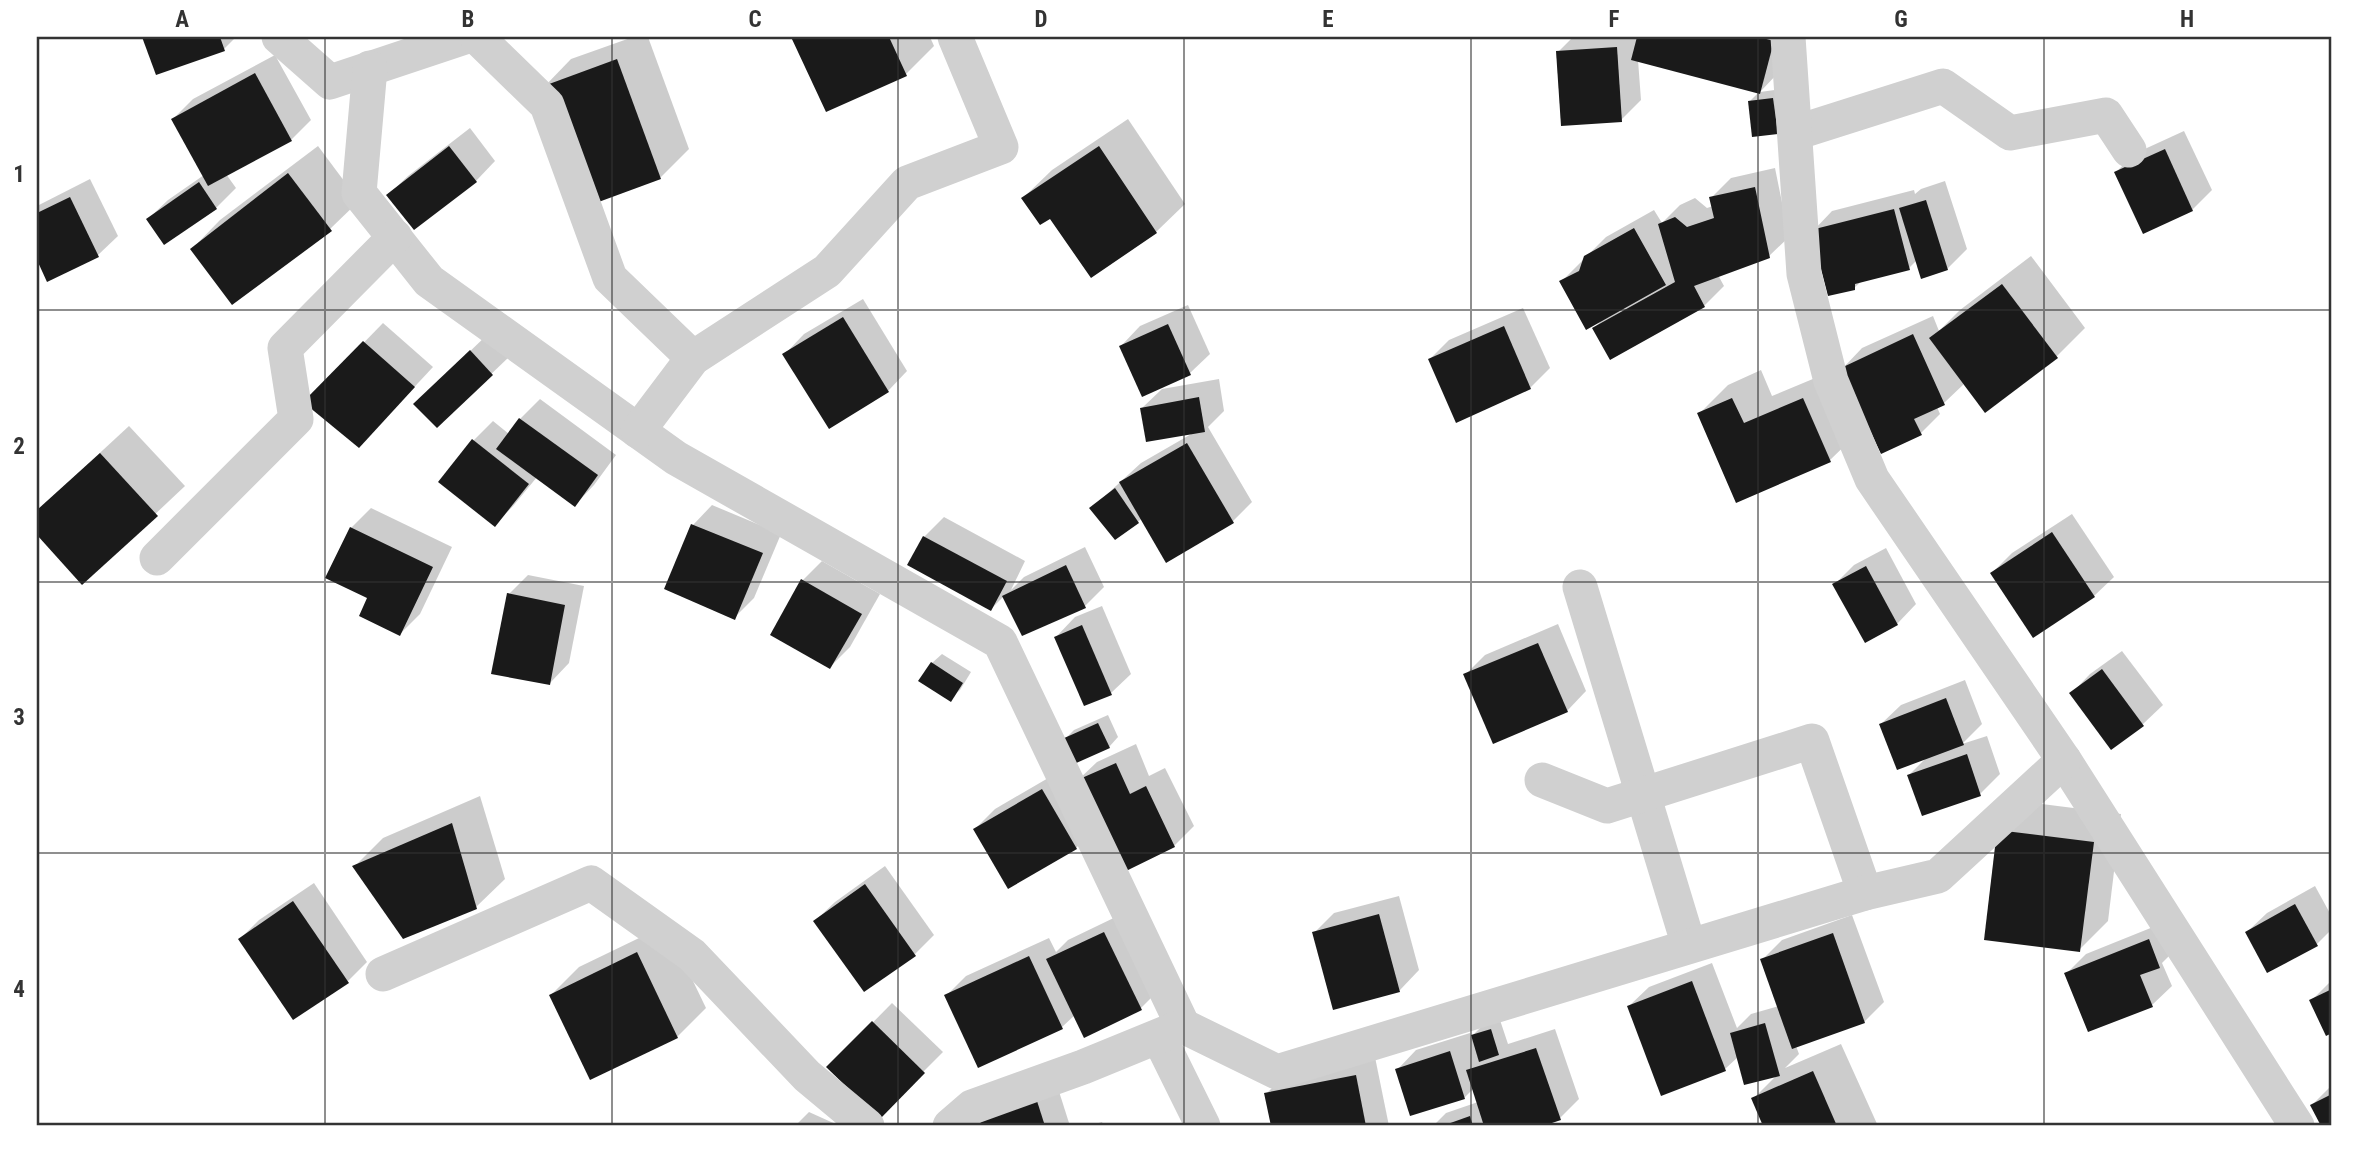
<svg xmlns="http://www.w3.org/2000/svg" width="2369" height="1163" font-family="'Roboto Condensed',sans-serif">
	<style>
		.shadow { fill: #0003 }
		.building { fill: #1a1a1a }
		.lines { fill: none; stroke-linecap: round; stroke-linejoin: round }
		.minor { stroke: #d0d0d0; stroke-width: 35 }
		.grid { fill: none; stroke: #333; stroke-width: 2; stroke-opacity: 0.55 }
		.neatline { fill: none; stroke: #333; stroke-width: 2.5 }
		.grid-label { font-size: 23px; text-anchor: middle; font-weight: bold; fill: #333 }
	</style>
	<rect width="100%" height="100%" fill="#fff"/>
	<g class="shadow">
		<polygon points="144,37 236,37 224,49 157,73"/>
		<polygon points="633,37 648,37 689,149 661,177 586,205 543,88 571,59"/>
		<polygon points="793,37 930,37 934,46 906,74 827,110"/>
		<polygon points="1573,37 1637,37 1637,41 1639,37 1789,37 1779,72 1760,92 1782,89 1777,132 1749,102 1759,92 1638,60 1641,100 1621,120 1558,52"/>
		<polygon points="275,55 311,120 291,140 226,174 236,188 216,208 148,219 168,200 204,175 173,119 193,99"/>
		<polygon points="1128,119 1185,204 1156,232 1051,216 1023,198 1052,170"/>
		<polygon points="470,128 495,161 476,181 414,228 388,195 408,176"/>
		<polygon points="2184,131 2212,190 2192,210 2116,172 2136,153"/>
		<polygon points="318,146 359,201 330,229 192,249 220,220"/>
		<polygon points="1775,168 1789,237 1769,256 1718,275 1724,286 1704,306 1611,357 1594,328 1603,319 1561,282 1606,237 1654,210 1662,223 1680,205 1695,198 1707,208 1713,206 1711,198 1731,178"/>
		<polygon points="90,179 118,236 98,255 48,280 37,256 37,206"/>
		<polygon points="1945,181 1967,249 1947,269 1917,260 1909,268 1863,280 1854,288 1813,231 1832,211 1914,190 1915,194 1921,189"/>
		<polygon points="2031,256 2085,328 2057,356 1985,410 1965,383 1944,403 1937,407 1940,414 1921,433 1843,368 1862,348 1933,316 1939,331 1960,310"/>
		<polygon points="863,299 907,371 888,391 785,354 804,334"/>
		<polygon points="1188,305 1210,354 1190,373 1121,346 1140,326"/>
		<polygon points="1523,308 1550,368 1530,388 1457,420 1430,359 1449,340"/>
		<polygon points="383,323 433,367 378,426 306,402"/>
		<polygon points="490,332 512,354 437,426 435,385"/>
		<polygon points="1761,370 1772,396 1832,371 1859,432 1830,460 1699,414 1728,385"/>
		<polygon points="1219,379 1224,411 1208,427 1252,502 1233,521 1142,518 1138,522 1092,508 1141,463 1193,433 1142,408 1162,389"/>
		<polygon points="540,399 616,455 594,485 575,505 537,477 514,505 495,525 441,482 474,440 493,421 509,434 520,419"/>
		<polygon points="129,426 185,486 82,583 37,533 37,511"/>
		<polygon points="712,505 781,534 754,598 734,618 666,588 693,525"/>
		<polygon points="371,508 452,547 420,614 400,634 370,597 351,528"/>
		<polygon points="2072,514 2114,577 2094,596 1992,573 2012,553"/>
		<polygon points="944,517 1025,561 1011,590 1024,577 1085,547 1104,587 1085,606 1004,596 991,609 924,537"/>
		<polygon points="1886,548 1916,604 1897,624 1835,584 1854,565"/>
		<polygon points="822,561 880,594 850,647 830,667 803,580"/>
		<polygon points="528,575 584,586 569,663 550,683 509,594"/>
		<polygon points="1102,606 1131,674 1111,693 1085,704 1056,637 1075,617"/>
		<polygon points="1558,624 1586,691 1567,711 1465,675 1485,655"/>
		<polygon points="2122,651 2163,705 2143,724 2112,748 2071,694 2090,674"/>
		<polygon points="942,654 971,672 960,690 950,699 932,663"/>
		<polygon points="1965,680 1982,724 1962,744 1987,736 2000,774 1980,794 1923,814 1909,775 1927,757 1881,724 1901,705"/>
		<polygon points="1108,715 1118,737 1109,747 1064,740 1074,730"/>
		<polygon points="1136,744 1149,776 1165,768 1194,826 1174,846 1125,870 1077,781 1097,762"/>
		<polygon points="1062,770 1096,828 1076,848 975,829 995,809"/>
		<polygon points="480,796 505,879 476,907 355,866 383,838"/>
		<polygon points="2027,802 2121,814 2108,921 2079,950 1999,831"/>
		<polygon points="885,866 934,935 915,954 815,921 835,902"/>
		<polygon points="314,883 367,962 348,981 240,939 259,920"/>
		<polygon points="2315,886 2332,917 2332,929 2317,944 2247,932 2267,913"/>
		<polygon points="1399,896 1419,970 1400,990 1334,1008 1314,933 1334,913"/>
		<polygon points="1124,913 1160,989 1141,1008 1075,1015 1062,1027 979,1066 946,996 966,976 1049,938 1056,952 1068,940"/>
		<polygon points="1852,915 1884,1002 1864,1022 1796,1046 1799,1054 1785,1068 1841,1044 1878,1126 1765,1126 1753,1099 1777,1075 1738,1057 1725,1069 1629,1006 1649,987 1712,963 1737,1028 1751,1014 1779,1006 1762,960 1782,940"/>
		<polygon points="2168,921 2178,947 2162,963 2172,986 2152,1005 2066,974 2086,954"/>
		<polygon points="666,925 706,1008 677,1037 551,995 579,967"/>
		<polygon points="2332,980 2332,1031 2327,1033 2311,1001"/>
		<polygon points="892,1003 943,1052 879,1116 829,1067"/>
		<polygon points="1500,1020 1508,1044 1555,1029 1579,1099 1560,1118 1538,1126 1433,1126 1446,1113 1478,1102 1474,1088 1465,1097 1411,1114 1397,1070 1416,1050 1470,1033 1471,1037 1482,1026"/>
		<polygon points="1375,1057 1389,1126 1273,1126 1266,1094 1286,1074"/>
		<polygon points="1056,1082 1070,1126 964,1126"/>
		<polygon points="2332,1085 2332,1126 2323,1126 2312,1105"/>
		<polygon points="809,1112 840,1126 795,1126"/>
		<polygon points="1102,1122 1104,1126 1088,1126"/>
	</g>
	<g class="building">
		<polygon points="142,37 220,37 225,51 156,75"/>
		<polygon points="791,37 889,37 907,76 826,112"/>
		<polygon points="1637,37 1759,37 1774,41 1760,94 1631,60"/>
		<polygon points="1617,47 1622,122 1561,126 1556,51"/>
		<polygon points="617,59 661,179 585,207 541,87"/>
		<polygon points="255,73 292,141 208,186 171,119"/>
		<polygon points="1773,98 1778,134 1752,137 1748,101"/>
		<polygon points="449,146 477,182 414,230 386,195"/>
		<polygon points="1099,146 1157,233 1091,278 1050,219 1040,225 1021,198"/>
		<polygon points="2165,149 2193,211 2143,234 2114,172"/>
		<polygon points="288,173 332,231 232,305 190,249"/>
		<polygon points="199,182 217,209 164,245 146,219"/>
		<polygon points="1755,187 1770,258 1694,286 1705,307 1610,360 1592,328 1675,282 1658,224 1675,217 1687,227 1714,218 1709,197"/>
		<polygon points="70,197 99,257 47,282 37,260 37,213"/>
		<polygon points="1926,200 1948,270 1921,279 1899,208"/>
		<polygon points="1894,209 1910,270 1855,284 1855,290 1828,296 1811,230"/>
		<polygon points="1634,228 1666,285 1586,330 1559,281 1579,271 1584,256"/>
		<polygon points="2002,284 2058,358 1985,413 1929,338"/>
		<polygon points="843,317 889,392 829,429 782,354"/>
		<polygon points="1168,324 1191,375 1142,397 1119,346"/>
		<polygon points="1504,326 1531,389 1456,423 1428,359"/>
		<polygon points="1913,334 1945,405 1914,419 1922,435 1881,454 1841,368"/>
		<polygon points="363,341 415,387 359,448 303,402"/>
		<polygon points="470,350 493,375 437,428 413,404"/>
		<polygon points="1199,397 1205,432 1146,442 1140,408"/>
		<polygon points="1732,398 1744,423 1803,398 1831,462 1736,503 1697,413"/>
		<polygon points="519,418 598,475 575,507 496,449"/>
		<polygon points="472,439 529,484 495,527 438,482"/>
		<polygon points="1187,443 1234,523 1166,563 1119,482"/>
		<polygon points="100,453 158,516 82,585 37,535 37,510"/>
		<polygon points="1115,488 1139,523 1115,540 1089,508"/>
		<polygon points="691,524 763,553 735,620 664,589"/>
		<polygon points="350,527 433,567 400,636 359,616 367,598 325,578"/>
		<polygon points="2052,532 2095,597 2033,638 1990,573"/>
		<polygon points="923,536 1007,581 991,611 907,565"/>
		<polygon points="1066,565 1086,608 1022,636 1002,596"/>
		<polygon points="1866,566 1898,625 1865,643 1832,584"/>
		<polygon points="801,579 862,614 830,669 770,635"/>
		<polygon points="507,593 565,605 550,685 491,674"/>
		<polygon points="1082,625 1112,695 1084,706 1054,637"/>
		<polygon points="1538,643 1568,712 1493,744 1463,674"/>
		<polygon points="931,662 963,683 951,702 918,681"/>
		<polygon points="2102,669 2144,726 2111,750 2069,693"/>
		<polygon points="1946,698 1964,745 1897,770 1879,724"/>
		<polygon points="1098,723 1110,748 1074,764 1062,739"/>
		<polygon points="1967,754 1981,796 1922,816 1907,775"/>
		<polygon points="1116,763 1130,794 1146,786 1175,847 1124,872 1075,781"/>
		<polygon points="1042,789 1077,849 1008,889 973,829"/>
		<polygon points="452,823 477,909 403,939 352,866"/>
		<polygon points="1997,830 2094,842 2080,952 1984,940"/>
		<polygon points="865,884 916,956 864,992 813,921"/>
		<polygon points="293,901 349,983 293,1020 238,939"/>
		<polygon points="2295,904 2318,946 2267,973 2245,932"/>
		<polygon points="1379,914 1400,992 1333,1010 1312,932"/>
		<polygon points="1104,932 1142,1010 1084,1038 1046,959"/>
		<polygon points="1833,933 1865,1023 1792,1049 1760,959"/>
		<polygon points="2149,939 2160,968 2140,975 2153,1007 2088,1032 2064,973"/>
		<polygon points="637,952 678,1038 590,1080 549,995"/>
		<polygon points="1029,956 1063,1029 978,1068 944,995"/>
		<polygon points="1692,981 1726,1071 1661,1096 1627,1006"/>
		<polygon points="2332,989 2332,1033 2326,1036 2309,1000"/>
		<polygon points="872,1021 925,1073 880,1119 826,1067"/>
		<polygon points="1765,1023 1780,1076 1744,1085 1730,1033"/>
		<polygon points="1491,1029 1499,1055 1479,1062 1471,1035"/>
		<polygon points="1536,1048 1561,1120 1543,1126 1484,1126 1466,1070"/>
		<polygon points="1450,1051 1465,1099 1410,1116 1395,1069"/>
		<polygon points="1813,1071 1837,1126 1763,1126 1751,1098"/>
		<polygon points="1356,1075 1366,1126 1271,1126 1264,1093"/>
		<polygon points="2332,1094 2332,1126 2321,1126 2310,1105"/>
		<polygon points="1037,1101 1045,1126 959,1126"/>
		<polygon points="1470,1116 1473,1126 1442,1126"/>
	</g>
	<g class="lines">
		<g class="minor">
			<polyline points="279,37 330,82 465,37"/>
			<polyline points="477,37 547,105 610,278 693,358"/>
			<polyline points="370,68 359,193 429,281 676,458 1000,642 1183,1026"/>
			<polyline points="1795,133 1943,86 2010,133 2106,115 2129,150"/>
			<polyline points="638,431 693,358 827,271 907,183 1001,147 955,37"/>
			<polyline points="157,558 296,419 285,348 395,237"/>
			<polyline points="1580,587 1689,946"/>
			<polyline points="2064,760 2297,1126"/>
			<polyline points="1542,780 1607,806 1812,741 1865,893"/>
			<polyline points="383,974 591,883 692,955 807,1076 867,1126"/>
			<polyline points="1159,1037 1203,1126"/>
			<polyline points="950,1126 972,1107 1083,1067 1183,1026 1277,1072 1865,893 1938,876 2064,760 1872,479 1831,381 1804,274 1788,37"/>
		</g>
	</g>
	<path class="grid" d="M325,37v1089M612,37v1089M898,37v1089M1184,37v1089M1471,37v1089M1758,37v1089M2044,37v1089M37,310h2295M37,582h2295M37,853h2295"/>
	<rect width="2369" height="1163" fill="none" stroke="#ffffff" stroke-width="77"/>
	<rect x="38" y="38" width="2292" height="1086" class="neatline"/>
	<g class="grid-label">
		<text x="182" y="27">A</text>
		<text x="468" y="27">B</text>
		<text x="755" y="27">C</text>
		<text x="1041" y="27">D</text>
		<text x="1328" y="27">E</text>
		<text x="1614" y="27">F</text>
		<text x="1901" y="27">G</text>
		<text x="2187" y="27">H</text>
		<text x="19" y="182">1</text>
		<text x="19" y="454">2</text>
		<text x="19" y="725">3</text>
		<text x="19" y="997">4</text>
	</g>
</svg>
